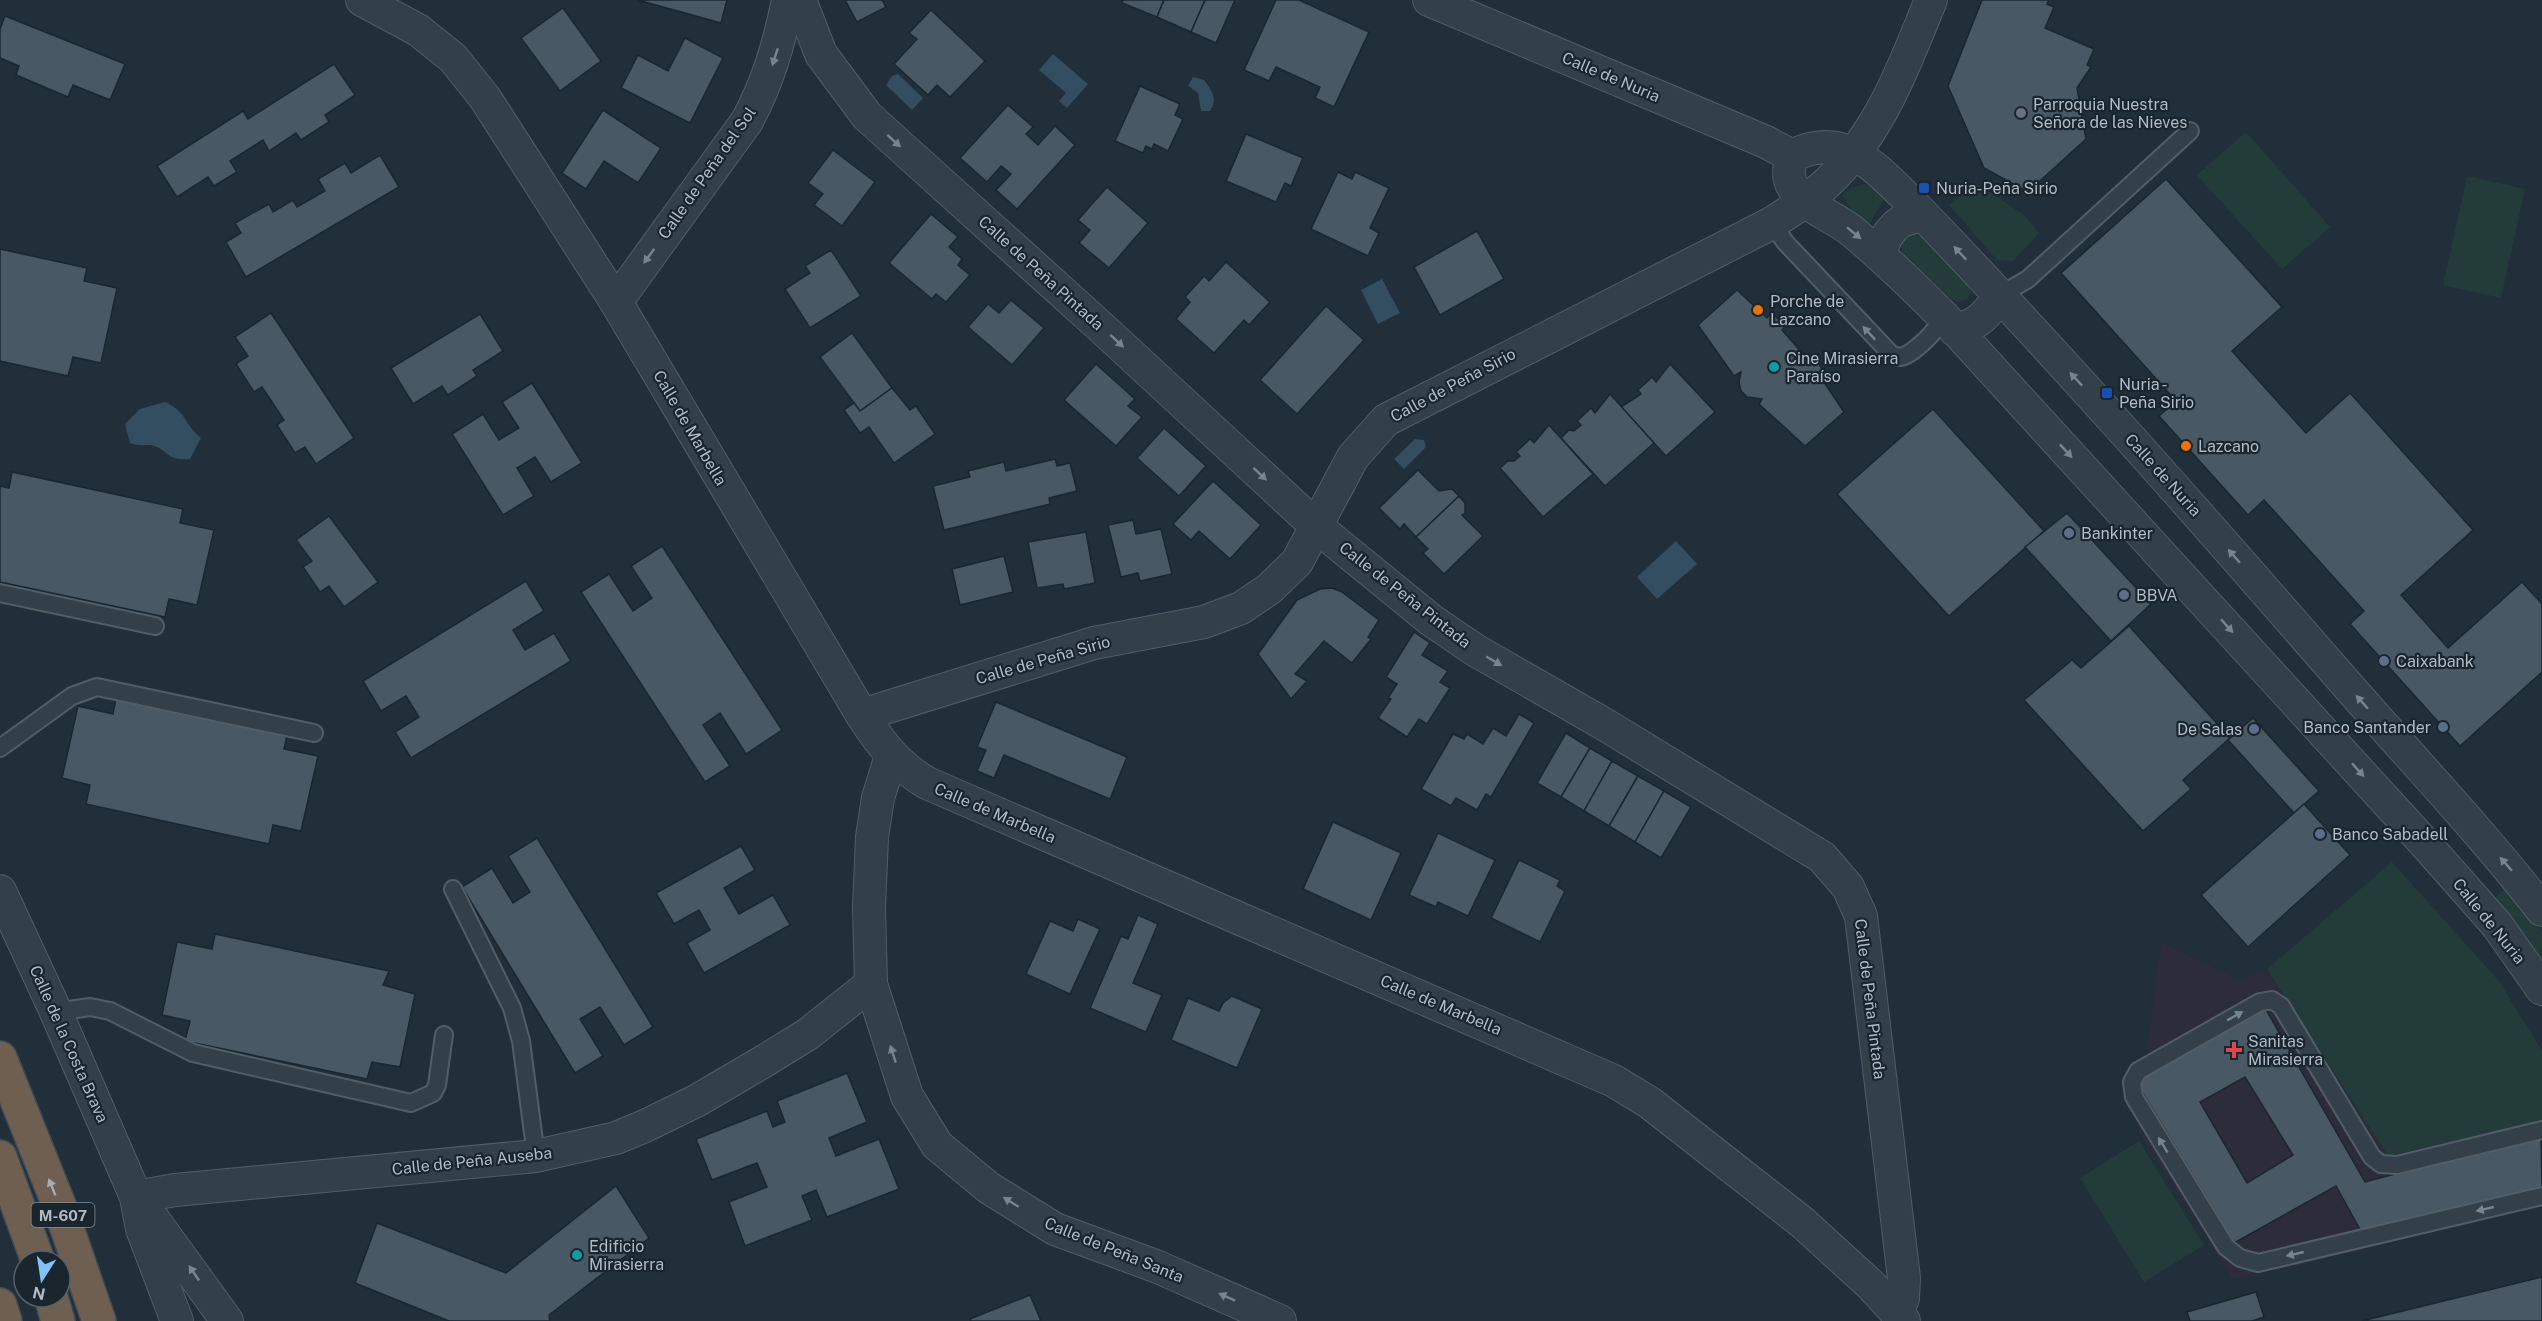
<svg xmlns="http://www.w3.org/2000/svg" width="2542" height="1321" font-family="'Public Sans',sans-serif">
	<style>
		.medical { fill: #2c2c3a }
		.green { fill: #233c3a }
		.water { fill: #334d61 }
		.building { fill: #485965; stroke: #1b2730; stroke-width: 1.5; fill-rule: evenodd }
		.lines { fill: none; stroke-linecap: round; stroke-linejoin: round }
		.service-casing { stroke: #525e67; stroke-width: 20 }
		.minor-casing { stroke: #525e67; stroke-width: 34 }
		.motorway-casing { stroke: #3f4b54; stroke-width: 36 }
		.service { stroke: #344049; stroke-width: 16 }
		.minor { stroke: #344049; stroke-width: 32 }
		.motorway { stroke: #6f5f51; stroke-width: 33 }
		.oneway { fill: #78848e }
		.oneway2 { fill: #a5adb4 }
		.worship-dot { fill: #6b7280; stroke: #1a252e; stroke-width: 2 }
		.transit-dot { fill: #1a4fb4; stroke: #1a252e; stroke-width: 2 }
		.food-dot { fill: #e8710a; stroke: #1a252e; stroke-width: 2 }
		.culture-dot { fill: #0f9aa8; stroke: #1a252e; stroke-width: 2 }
		.service-dot { fill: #5c6f8a; stroke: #1a252e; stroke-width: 2 }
		.health-dot { fill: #e0444e; stroke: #1a252e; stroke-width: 2 }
		.labels { text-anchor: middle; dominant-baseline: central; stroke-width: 4.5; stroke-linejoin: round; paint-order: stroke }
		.shield { fill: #1a252e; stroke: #828e98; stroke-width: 1.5 }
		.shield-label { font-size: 15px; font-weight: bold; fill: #afbbc6 }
		.street-label { font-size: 16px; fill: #afbbc6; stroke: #1a252e }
		.poi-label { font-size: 16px; fill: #afbbc6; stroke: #1a252e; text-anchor: start }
	</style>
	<rect width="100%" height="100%" fill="#202f39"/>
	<polygon class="medical" points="2161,942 2241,980 2267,969 2388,1156 2542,1121 2542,1205 2284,1269 2232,1279 2137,1129"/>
	<g class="green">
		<polygon points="2246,132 2330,227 2282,269 2197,175"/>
		<polygon points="2467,176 2525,189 2501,298 2443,285"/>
		<polygon points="1976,183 2024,215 2039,233 2013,261 1997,260 1949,205"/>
		<polygon points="1865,184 1886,196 1869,224 1856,217 1842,195 1850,188"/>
		<polygon points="1913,233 1923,237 1969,286 1971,293 1967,299 1959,302 1953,300 1902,254 1901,247 1905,237"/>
		<polygon points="2392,862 2499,981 2542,1051 2542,1121 2388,1156 2267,969"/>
		<polygon points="2508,886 2542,933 2542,964 2493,899"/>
		<polygon points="2139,1141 2204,1245 2144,1282 2080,1178"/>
	</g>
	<g class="water">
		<polygon points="1053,54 1088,84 1067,108 1059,101 1066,93 1039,70"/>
		<polygon points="898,74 923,98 912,110 886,85 892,76"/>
		<path d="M1193,77l11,3c8,10 14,20 6,31h-9l-3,-18 -10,-7z"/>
		<polygon points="1382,279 1400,313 1378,324 1361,290"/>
		<path d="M165,402c23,11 18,21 36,36l-11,21c-25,3 -24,-13 -41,-14 -8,0 -11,1 -19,-2l-5,-19 15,-15z"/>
		<polygon points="1415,439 1424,440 1426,447 1404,469 1394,459"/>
		<polygon points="1676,541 1697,564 1657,599 1637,577"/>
	</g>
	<g class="building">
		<polygon points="638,0 727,0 721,23"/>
		<polygon points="845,0 882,0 886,7 857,22"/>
		<polygon points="1123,0 1164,0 1157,17 1122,3"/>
		<polygon points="1164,0 1205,0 1191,32 1157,17"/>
		<polygon points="1205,0 1235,0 1216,43 1191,32"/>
		<polygon points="1276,0 1299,0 1369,32 1334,107 1315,98 1320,87 1276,67 1269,81 1244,70"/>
		<polygon points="1982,0 2049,0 2047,4 2054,7 2045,28 2094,49 2087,65 2091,67 2077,88 2086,139 2028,192 1984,168 1948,86"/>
		<polygon points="563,8 601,61 560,91 521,38"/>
		<polygon points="931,10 985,61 950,97 937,85 928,95 894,64 917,39 909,33"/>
		<polygon points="5,16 125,64 110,100 73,85 68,97 16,75 19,66 0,58 0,29"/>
		<polygon points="685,38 723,58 690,123 621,88 638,55 668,71"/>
		<polygon points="334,64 355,95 325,115 329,122 301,140 296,133 269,151 263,140 230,161 237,172 214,186 208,177 177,197 157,166 243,111 248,119"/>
		<polygon points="1140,86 1180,104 1175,115 1183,119 1168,151 1154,144 1152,149 1146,146 1143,153 1115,141"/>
		<polygon points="1008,105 1033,127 1026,134 1038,145 1055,126 1075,145 1017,209 996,190 1011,174 1001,166 987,182 960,158"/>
		<polygon points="603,110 661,148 638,183 604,161 586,189 562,173"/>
		<polygon points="1246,134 1303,158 1291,186 1285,183 1276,202 1226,181"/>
		<polygon points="833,150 875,182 842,226 814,205 823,194 808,183"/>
		<polygon points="380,155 399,187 246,277 226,242 241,233 235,223 269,204 273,212 293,200 297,207 325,191 318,179 345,163 351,173"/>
		<polygon points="1338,172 1352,179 1355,172 1389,188 1370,228 1379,233 1368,256 1311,229"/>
		<polygon points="2166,179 2282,307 2232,351 2306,433 2350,393 2473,530 2401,595 2448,648 2522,582 2542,604 2542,672 2460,746 2350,624 2364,611 2264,500 2248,515 2159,416 2176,401 2061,273"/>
		<polygon points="1107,187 1148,223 1109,268 1079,243 1090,230 1078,220"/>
		<polygon points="931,214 958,237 949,247 962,259 958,265 970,275 946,302 936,294 932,299 889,263"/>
		<polygon points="1477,231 1504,279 1440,315 1414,267"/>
		<polygon points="0,249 87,268 84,281 117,288 101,363 73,357 68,376 0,361"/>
		<polygon points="831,250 861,296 810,328 785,289 810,273 805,266"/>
		<polygon points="1226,262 1270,302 1249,325 1244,320 1214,353 1176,319 1190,302 1185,297 1204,276 1209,281"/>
		<polygon points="1737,290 1767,318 1771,313 1786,325 1782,330 1810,362 1815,359 1826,374 1821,378 1844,412 1805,446 1759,404 1762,399 1747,397 1741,391 1739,382 1741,372 1734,376 1698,325"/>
		<polygon points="1011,300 1044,328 1012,365 968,327 988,304 999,313"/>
		<polygon points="1326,306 1364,340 1297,414 1260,380"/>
		<polygon points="271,313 354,438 316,464 305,447 295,453 277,425 284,420 262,387 254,392 236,364 248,356 235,337"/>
		<polygon points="480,314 503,351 473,370 477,376 448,395 442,386 413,404 391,368"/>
		<polygon points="852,333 892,388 860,411 820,357"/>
		<polygon points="1096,364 1135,399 1128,406 1142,417 1116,446 1064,400"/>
		<polygon points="1670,364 1715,412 1666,456 1621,407 1641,394 1638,390 1652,377 1656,382"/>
		<polygon points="532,383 582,463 551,482 535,457 517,468 534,496 503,515 452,434 483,414 499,440 519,428 502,402"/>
		<polygon points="892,388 910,410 916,406 935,434 894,463 869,427 860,433 844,410 854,403 860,411"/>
		<polygon points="1610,394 1654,443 1605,486 1561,438 1569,430 1574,431 1581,425 1577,421 1591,408 1595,413"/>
		<polygon points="1933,409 2044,531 1949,616 1837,494"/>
		<polygon points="1549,425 1593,474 1543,517 1500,468 1508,461 1514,461 1520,456 1516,452 1530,439 1534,443"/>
		<polygon points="1164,428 1206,466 1179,496 1137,458"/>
		<polygon points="1055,459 1057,466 1070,463 1077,491 1049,498 1050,504 944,530 933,486 970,477 968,471 1004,462 1006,471"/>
		<polygon points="1418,470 1439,491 1452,489 1459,496 1416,537 1404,524 1400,529 1379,508"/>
		<polygon points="12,472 183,509 180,523 214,530 197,605 169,599 165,617 0,582 0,486 9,488"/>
		<polygon points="1213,481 1261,525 1230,559 1199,531 1191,540 1173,524"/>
		<polygon points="1459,496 1465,503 1465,513 1462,515 1483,536 1444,574 1423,553 1428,549 1416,537"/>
		<polygon points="2067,513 2151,604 2111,641 2025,547"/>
		<polygon points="329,516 378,582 344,607 329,586 320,592 303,567 312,561 296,540"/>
		<polygon points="1133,520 1136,534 1161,529 1172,574 1140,581 1138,573 1121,577 1108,525"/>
		<polygon points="1086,532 1095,583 1064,589 1063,584 1037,588 1028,542"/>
		<polygon points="662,546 782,730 746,754 720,713 703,725 730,766 705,782 581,592 609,574 633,611 652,598 631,566"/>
		<polygon points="1004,556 1013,592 960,605 952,569"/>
		<polygon points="526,581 544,611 513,630 525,650 554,633 571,661 411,758 395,732 419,717 406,696 381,711 363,681"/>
		<polygon points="1332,588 1342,592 1379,620 1368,637 1371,639 1352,663 1324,641 1295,674 1307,681 1291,699 1258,654 1297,600 1320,589"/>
		<polygon points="2129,626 2230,738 2183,780 2191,789 2143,831 2024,700 2072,660 2081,668"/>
		<polygon points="1414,632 1430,643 1422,655 1448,671 1440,682 1450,688 1427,724 1419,719 1407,737 1378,718 1391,699 1388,698 1397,684 1386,677"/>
		<polygon points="116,698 287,735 284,749 318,756 301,831 273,825 269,844 86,804 90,785 62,778 78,706 113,714"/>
		<polygon points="996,702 1127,757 1110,799 1004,755 994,778 977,771 986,750 977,747"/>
		<polygon points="1519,714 1534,723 1491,797 1486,794 1477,810 1456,798 1451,806 1421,789 1453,734 1464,739 1467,734 1483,744 1493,728 1506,736"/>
		<polygon points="2253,718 2319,791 2294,813 2228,740"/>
		<polygon points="1566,733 1590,748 1561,797 1537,783"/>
		<polygon points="1590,748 1612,761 1584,811 1561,797"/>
		<polygon points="1612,761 1638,776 1609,826 1584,811"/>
		<polygon points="1638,776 1664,791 1635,842 1609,826"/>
		<polygon points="1664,791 1691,807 1661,858 1635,842"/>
		<polygon points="2304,804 2350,855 2248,947 2201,895"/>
		<polygon points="1333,822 1401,853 1371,920 1303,889"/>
		<polygon points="1438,833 1495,860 1468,916 1438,902 1436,907 1409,895"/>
		<polygon points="537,838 653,1027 624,1045 600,1007 580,1019 603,1056 575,1073 462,887 492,868 513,903 530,892 508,856"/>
		<polygon points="741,846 755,870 724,888 739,914 773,895 790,925 704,973 687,943 710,930 699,910 674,924 656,893"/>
		<polygon points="1519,860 1560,880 1557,886 1565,891 1540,942 1491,918"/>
		<polygon points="1138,915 1158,924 1133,983 1162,995 1146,1032 1090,1008 1121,936 1128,939"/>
		<polygon points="1078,919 1100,929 1070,994 1026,974 1050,921 1073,931"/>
		<polygon points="215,934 389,971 383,985 415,994 400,1067 372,1062 367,1079 185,1041 190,1021 162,1015 177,942 212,949"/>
		<polygon points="1232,996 1262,1009 1237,1068 1171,1040 1188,998 1219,1011 1223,1003"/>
		<path d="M2265,1008l100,174 176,-46 1,54 -180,43 -26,-47 -102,57 -98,-161zM2245,1077l48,78 -46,28 -47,-81z"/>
		<polygon points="847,1073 867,1122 829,1138 836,1156 879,1139 899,1189 827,1217 816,1190 802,1196 812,1220 745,1246 729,1202 767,1187 757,1163 712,1180 696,1139 767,1111 773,1127 785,1122 777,1101"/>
		<polygon points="616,1186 649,1238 549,1315 550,1321 449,1321 355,1283 377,1223 506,1273"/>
		<polygon points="2542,1277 2542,1321 2362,1321"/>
		<polygon points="2256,1292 2264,1317 2252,1321 2190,1321 2187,1312"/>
		<polygon points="1030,1295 1041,1321 971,1321 970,1319"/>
	</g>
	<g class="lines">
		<g class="service-casing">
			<g id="service">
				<path d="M1772,223l13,19 106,112c3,1 6,3 9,3 12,-1 41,-30 43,-41"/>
				<polyline points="1999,296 2028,279 2190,131"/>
				<polyline points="0,593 155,626"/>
				<polyline points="0,748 72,696 97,687 314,733"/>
				<polyline points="453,889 512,1008 521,1041 536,1156"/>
				<polyline points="56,1012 90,1007 110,1011 193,1053 411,1103 433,1093 437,1085 444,1035"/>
				<polyline points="2542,1130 2397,1165 2381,1164 2372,1157 2281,1006 2272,1000 2260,1002 2138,1071 2132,1082 2134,1097 2226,1247 2240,1258 2258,1263 2542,1196"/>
			</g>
		</g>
		<g class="minor-casing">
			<g id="minor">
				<path d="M362,0l56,30 35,28 32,40 131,204 246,413c18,28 36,51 65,68l687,298 36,22 153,120 69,63 32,35"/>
				<polyline points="800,0 821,54 867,116 1103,329 1317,527 1431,620 1475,650 1604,724 1822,857 1848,887 1861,916 1904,1278 1903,1298 1898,1312"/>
				<polyline points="1429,0 1766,142 1792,156"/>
				<path d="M1880,255c5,-23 20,-40 44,-38"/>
				<path d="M616,302l131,-181c21,-39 32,-77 41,-121"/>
				<path d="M1955,330c23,-5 32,-15 44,-34"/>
				<path d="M862,715l232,-72 110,-21 37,-14 28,-19 28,-27 56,-105 33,-37 386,-197c22,-14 44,-28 62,-47 49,-50 71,-113 97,-176"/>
				<polyline points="891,756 878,798 872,837 869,908 871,984 907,1096 937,1145 989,1188 1055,1229 1158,1267 1280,1321"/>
				<polyline points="0,891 56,1012 136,1197 142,1229 177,1321"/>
				<path d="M2542,910c-62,-80 -133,-154 -200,-231 -141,-162 -283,-324 -432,-478 -34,-33 -67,-72 -118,-45 -3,11 -5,21 1,31 13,21 40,29 59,44 32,27 62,56 91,85l486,532 68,77 45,64"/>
				<polyline points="136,1197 175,1190 536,1156 616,1138 645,1126 696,1101 761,1063 808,1034 871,984"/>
				<polyline points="143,1205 227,1321"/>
			</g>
		</g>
		<g class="motorway-casing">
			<g id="motorway">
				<polyline points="0,1058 59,1205 99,1321"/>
				<polyline points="0,1157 38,1261"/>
				<polyline points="51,1297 58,1321"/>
				<polyline points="0,1305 5,1321"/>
			</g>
		</g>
		<use href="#service" class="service"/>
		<use href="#minor" class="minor"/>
		<use href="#motorway" class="motorway"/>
	</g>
	<defs><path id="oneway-solid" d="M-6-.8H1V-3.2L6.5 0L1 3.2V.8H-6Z" transform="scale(1.5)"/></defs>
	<g class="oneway">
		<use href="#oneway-solid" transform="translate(775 57) rotate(108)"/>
		<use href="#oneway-solid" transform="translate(894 141) rotate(42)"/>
		<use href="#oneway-solid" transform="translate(1854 233) rotate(39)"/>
		<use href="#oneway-solid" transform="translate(1960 253) rotate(-133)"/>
		<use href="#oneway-solid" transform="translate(649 256) rotate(126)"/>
		<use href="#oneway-solid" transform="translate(1869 333) rotate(-133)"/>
		<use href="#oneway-solid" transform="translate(1117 341) rotate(43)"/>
		<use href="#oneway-solid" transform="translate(2076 379) rotate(-133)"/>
		<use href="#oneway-solid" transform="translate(2066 451) rotate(47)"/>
		<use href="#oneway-solid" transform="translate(1260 474) rotate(43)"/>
		<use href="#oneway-solid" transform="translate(2234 556) rotate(-131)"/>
		<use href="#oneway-solid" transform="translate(2227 626) rotate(48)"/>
		<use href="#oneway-solid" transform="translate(1494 661) rotate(30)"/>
		<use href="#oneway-solid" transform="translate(2362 702) rotate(-131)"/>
		<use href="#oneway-solid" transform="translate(2358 770) rotate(48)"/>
		<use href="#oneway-solid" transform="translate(2506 864) rotate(-131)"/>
		<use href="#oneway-solid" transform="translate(2235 1016) rotate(-29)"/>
		<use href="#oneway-solid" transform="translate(893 1054) rotate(-108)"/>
		<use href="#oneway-solid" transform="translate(2163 1145) rotate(-121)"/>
		<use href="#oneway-solid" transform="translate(1011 1202) rotate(-148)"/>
		<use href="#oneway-solid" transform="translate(2485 1209) rotate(167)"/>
		<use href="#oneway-solid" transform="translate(2295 1254) rotate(167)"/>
		<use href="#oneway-solid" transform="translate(194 1273) rotate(-124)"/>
		<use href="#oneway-solid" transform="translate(1227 1297) rotate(-156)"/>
	</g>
	<use class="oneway2" href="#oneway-solid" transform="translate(52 1187) rotate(-112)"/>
	<circle class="worship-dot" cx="2021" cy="113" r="6"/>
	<g class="transit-dot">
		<rect x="1918" y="182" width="12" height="12" rx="3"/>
		<rect x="2101" y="387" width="12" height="12" rx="3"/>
	</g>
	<g class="food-dot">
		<circle cx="1758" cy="310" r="6"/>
		<circle cx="2186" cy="446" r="6"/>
	</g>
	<g class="culture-dot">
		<circle cx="1774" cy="367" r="6"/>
		<circle cx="577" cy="1255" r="6"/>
	</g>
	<g class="service-dot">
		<circle cx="2069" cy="533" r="6"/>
		<circle cx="2124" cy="595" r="6"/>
		<circle cx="2384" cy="661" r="6"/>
		<circle cx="2443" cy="727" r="6"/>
		<circle cx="2254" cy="729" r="6"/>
		<circle cx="2320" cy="834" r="6"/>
	</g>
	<path class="health-dot" d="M2231 1041h6v6h6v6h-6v6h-6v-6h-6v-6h6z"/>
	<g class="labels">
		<rect class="shield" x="31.5" y="1203" width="63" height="24" rx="4.5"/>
		<g class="shield-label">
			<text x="63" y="1215">M-607</text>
		</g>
		<g class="street-label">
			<text transform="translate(1611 77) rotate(23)">Calle de Nuria</text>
			<text transform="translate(707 173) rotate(-55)">Calle de Peña del Sol</text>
			<text transform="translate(1041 273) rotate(42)">Calle de Peña Pintada</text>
			<text transform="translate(1453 385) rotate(-28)">Calle de Peña Sirio</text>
			<text transform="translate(690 428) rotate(60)">Calle de Marbella</text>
			<text transform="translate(2163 475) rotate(48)">Calle de Nuria</text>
			<text transform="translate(1405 595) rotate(38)">Calle de Peña Pintada</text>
			<text transform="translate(1043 660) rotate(-16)">Calle de Peña Sirio</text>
			<text transform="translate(995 813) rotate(23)">Calle de Marbella</text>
			<text transform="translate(2489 921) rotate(51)">Calle de Nuria</text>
			<text transform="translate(1870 999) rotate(83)">Calle de Peña Pintada</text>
			<text transform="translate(1441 1005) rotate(23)">Calle de Marbella</text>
			<text transform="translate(69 1044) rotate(66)">Calle de la Costa Brava</text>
			<text transform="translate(472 1161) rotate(-6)">Calle de Peña Auseba</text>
			<text transform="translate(1114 1250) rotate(22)">Calle de Peña Santa</text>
		</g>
		<g class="poi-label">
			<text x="2033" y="104">Parroquia Nuestra<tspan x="2033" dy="18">Señora de las Nieves</tspan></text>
			<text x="1936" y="188">Nuria-Peña Sirio</text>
			<text x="1770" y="301">Porche de<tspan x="1770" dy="18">Lazcano</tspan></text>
			<text x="1786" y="358">Cine Mirasierra<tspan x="1786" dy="18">Paraíso</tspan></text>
			<text x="2119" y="384">Nuria -<tspan x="2119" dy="18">Peña Sirio</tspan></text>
			<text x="2198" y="446">Lazcano</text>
			<text x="2081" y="533">Bankinter</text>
			<text x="2136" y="595">BBVA</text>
			<text x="2396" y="661">Caixabank</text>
			<text x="2431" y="727" text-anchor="end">Banco Santander</text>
			<text x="2242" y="729" text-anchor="end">De Salas</text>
			<text x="2332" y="834">Banco Sabadell</text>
			<text x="2248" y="1041">Sanitas<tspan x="2248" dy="18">Mirasierra</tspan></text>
			<text x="589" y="1246">Edificio<tspan x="589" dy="18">Mirasierra</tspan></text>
		</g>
	</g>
	<g transform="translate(42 1279) rotate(192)"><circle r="28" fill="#1a252e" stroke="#56616b" stroke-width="1.5"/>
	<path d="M0-4.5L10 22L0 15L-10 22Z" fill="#80c1fa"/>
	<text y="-9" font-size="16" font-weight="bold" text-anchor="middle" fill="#afbbc6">N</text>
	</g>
</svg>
